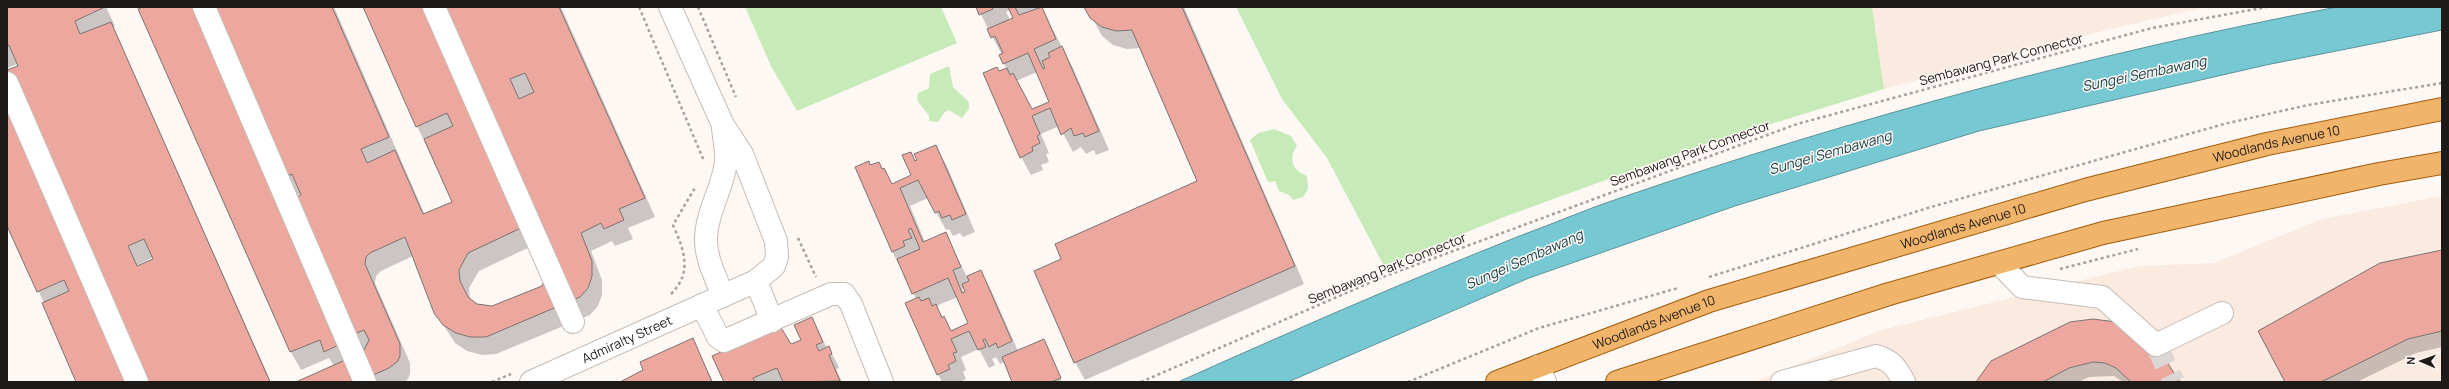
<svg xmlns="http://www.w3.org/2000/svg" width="2449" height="389" font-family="Manrope,sans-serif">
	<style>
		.built { fill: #fbeae0 }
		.green { fill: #c6ebb8 }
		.water { fill: #76c8d3; stroke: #5c949b }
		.shadow { fill: #0003; fill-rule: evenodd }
		.building { fill: #eca89f; stroke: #7c7270; fill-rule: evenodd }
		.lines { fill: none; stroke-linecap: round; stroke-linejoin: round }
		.minor-tunnel { stroke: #dcd7d4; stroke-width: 22; stroke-dasharray: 22 11; stroke-linecap: butt }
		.minor-casing { stroke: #c5bcb6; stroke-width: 24 }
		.major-casing { stroke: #a15e0e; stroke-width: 24 }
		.path { stroke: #a6a19e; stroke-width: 2.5; stroke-dasharray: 3 3; stroke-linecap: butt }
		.minor { stroke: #fff; stroke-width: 22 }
		.major { stroke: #f1b46b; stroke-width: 22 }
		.labels { text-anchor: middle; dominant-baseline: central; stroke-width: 3; stroke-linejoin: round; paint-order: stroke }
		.street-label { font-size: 13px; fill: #1e1a18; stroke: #fef8f5 }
		.water-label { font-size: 14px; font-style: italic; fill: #194146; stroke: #fef8f5 }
	</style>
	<rect width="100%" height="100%" fill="#fef8f5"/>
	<g class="built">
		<polygon points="1872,7 2206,7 2106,30 1884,89"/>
		<polygon points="2442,196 2442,382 1754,382 1882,330 2139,266 2214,263 2322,219"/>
	</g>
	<g class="green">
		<polygon points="745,7 941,7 957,43 797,111 771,66"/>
		<polygon points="1236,7 1872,7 1884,89 1688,150 1504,217 1384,266 1327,158 1282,99"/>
		<polygon points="949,66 953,87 969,102 969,109 962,118 949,110 945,112 938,122 929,121 929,116 917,100 918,93 929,88 930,74"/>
		<path d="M1274,129l17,7 6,10c-9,12 -5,25 10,30l1,13 -5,8 -10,3 -4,-5 -10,-4 -4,-10 -7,1 -18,-42 8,-7z"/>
	</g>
	<path class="water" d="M2337,7h105v23l-176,35 -287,66 -244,75 -206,72 -241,104h-110c114,-51 228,-101 344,-147 33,-12 65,-26 98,-37 234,-80 474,-145 717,-191z"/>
	<g class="shadow">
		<path d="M7,7h99l9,19 -2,1 158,355h-194l-33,-79 -37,-80v-152l12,-5 -1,-2 -11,4zM154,257l1,3 -16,7 -2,-2z"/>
		<path d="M140,7h194l91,208 28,-13 -36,-76 -52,-119h196l94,210 -27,11 5,11 -18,7 -3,-5 -21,10 11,29v15l-4,11 -8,9 -94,39 -14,1 -15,-4 -12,-8 -20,-31 -22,-56 -32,15 -5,5 -1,7 35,80v11l-2,5 -3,3h-107l36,-16 -5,-8 -28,12 -10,-18zM302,193l1,2 -16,5zM534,245l18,17 -9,24 -50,21 -16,-2 -7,-5 -1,-12 10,-17z"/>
		<path d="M977,7h64l31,59 37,84 -13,5 -2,-5 -8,4 -5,-7 -8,5 -14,-26 -18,8 8,19 -3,1 3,8 -8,3 2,5 -12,5 -10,-18 -22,-84 8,-4 -7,-14h2zM1010,10l4,8 -4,2 -4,-8zM1037,72l13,30 -18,8 -16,-29z"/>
		<polygon points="1086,7 1184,7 1304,284 1085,380 1075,362 1062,259 1198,182 1140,48 1127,49 1113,45 1102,36"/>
		<path d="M935,146l11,18 29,68 -12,5 -3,-4 -7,3 -4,-7 -3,1 -18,-32 -18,8 15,36 20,-9 22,44 14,-6 10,19 27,61 28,-7 16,38h-49l-8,-20 -5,2 -4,-7 -4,2 3,6 -6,3 -10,-19 -18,8 5,13 -3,2 3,7 -6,3h-18l-4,-8 -22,-75 -24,-48 -22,-85 14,3 9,16 20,-9 2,-14zM964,288l2,4 -2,1 -2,-4zM958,297l12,27 -18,8 -16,-26z"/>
		<polygon points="2442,251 2442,347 2416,353 2357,382 2286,382"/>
		<polygon points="812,319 827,348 828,347 836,361 839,368 836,369 842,382 724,382 802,341"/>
		<polygon points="693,340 713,382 621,382 644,371"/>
		<polygon points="2155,346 2179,382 2123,382 2114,376 2089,377 2079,382 1977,382"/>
	</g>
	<g class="building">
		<path d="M7,7h98l-30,14 5,13 31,-12 159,360h-194l-34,-79 27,-12 -5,-11 -27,12 -30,-66v-156l11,-4 -9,-21 -2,1zM144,239l9,20 -16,7 -9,-20z"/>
		<path d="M143,7h189l57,130 -28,12 6,14 28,-13 28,64 29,-12 -28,-63 29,-13 -6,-13 -31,14 -53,-120h196l86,191 -26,11 5,11 -20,9 -3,-6 -20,10 11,28v15l-4,12 -8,9 -94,40h-16l-14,-4 -13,-8 -9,-12 -29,-76 -35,16 -4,4 -1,7 35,80v12l-2,5 -9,7 -32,14h-61l67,-30 6,-12 -5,-10 -21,9 2,3 -21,10 -4,-12 -30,12 -152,-343zM525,73l9,19 -15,7 -9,-20zM292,174l9,21 -15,7 -9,-21zM523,227l24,48 -5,11 -50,20 -15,-2 -9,-7 -8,-16 -1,-11 9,-17z"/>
		<polygon points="976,7 992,7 993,9 979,15"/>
		<polygon points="1008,7 1015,7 1019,15 1042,7 1056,39 1034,49 1043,69 1045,68 1042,61 1050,57 1048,53 1062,46 1099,131 1085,137 1083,133 1074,136 1071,128 1061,135 1050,108 1032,116 1040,134 1037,136 1040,143 1032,147 1033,151 1020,158 983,73 997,67 999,71 1007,68 1010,75 1013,73 1032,109 1049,102 1028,53 1003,64 999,55 1003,53 995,36 991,38 987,29 1013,18"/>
		<polygon points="1084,7 1182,7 1295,266 1074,363 1034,271 1061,259 1055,244 1197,181 1132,30 1116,31 1102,27 1090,18"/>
		<polygon points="936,145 966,214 952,220 950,215 942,218 939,211 935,213 918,180 900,188 923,242 946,232 961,267 953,270 962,293 965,292 962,284 969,281 967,276 981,270 1012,341 998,348 996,343 989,347 985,339 983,340 986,347 978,350 969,331 951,339 957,352 953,353 956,361 948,365 950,369 937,375 905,303 919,297 921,301 929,298 932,306 936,304 942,318 944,316 951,331 968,323 948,278 912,294 897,259 920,249 911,228 908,230 912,238 903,241 905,246 892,252 855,167 869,161 870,165 879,162 882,169 884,168 892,184 911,175 902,155 911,152 915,161 917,160 914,154"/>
		<polygon points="2442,250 2442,331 2408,339 2321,382 2285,382 2258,331 2380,263"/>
		<polygon points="812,317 823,342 816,345 819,351 829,346 832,354 829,355 840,381 783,382 777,368 753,378 755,382 724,382 712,356 780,326 791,344 801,340 794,325"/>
		<polygon points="2093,319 2116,322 2156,345 2180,382 2131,382 2116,368 2105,363 2093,362 2069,368 2043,382 1976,382 1991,361 2070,322"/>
		<polygon points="693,338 712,382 620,382 643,370 640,362"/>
		<polygon points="1044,339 1061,378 1051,382 1012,382 1002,357"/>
	</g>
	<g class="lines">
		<polyline class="minor-tunnel" points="2156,345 2174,382"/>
		<g class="minor-casing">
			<g id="minor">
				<polyline points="204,7 365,382"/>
				<polyline points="434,7 573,322"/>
				<polyline points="7,83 137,382"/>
				<polyline points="2000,264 2022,287 2102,297 2156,345 2222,313"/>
				<polyline points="756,281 772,321"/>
				<path d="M723,296c-7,-18 -17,-37 -17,-56 0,-28 17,-51 20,-78 1,-10 -2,-23 -3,-34"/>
				<polyline points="702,305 718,337 724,341 831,294 844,294 851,304 882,382"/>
				<polyline points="1538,366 1545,382"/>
				<path id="s1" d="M531,382l225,-101 18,-15 3,-9 -1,-16 -34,-87 -19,-29 -53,-118"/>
				<path d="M1782,382l94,-26c16,5 20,11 28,26"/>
			</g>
		</g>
		<g class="major-casing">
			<g id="major">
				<path id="s2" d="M1497,382l212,-81 376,-111 182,-46 175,-35"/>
				<polyline points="1617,382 1889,294 2103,233 2379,174 2442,163"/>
			</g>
		</g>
		<g class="path">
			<polyline points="639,7 704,161"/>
			<polyline points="698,7 736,97"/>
			<polyline points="798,238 816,277"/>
			<polyline points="2060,269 2138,249"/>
			<polyline points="1709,277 1931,207 2224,124 2308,105 2442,83"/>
			<path d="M671,294c22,-22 13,-44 2,-69l23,-39"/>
			<polyline points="492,382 511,374"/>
			<polyline points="1141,382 1383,277 1797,124 2152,28 2267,7"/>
			<polyline points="1408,382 1539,328 1678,288"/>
		</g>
		<use href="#minor" class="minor"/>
		<use href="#major" class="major"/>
	</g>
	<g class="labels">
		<g class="street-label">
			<text transform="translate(2001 59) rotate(-15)">Sembawang Park Connector</text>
			<text stroke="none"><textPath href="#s2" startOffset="816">Woodlands Avenue 10</textPath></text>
			<text transform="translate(1690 153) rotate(-20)">Sembawang Park Connector</text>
			<text stroke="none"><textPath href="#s2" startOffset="492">Woodlands Avenue 10</textPath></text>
			<text transform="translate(1387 268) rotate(-22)">Sembawang Park Connector</text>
			<text stroke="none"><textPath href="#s2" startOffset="168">Woodlands Avenue 10</textPath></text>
			<text stroke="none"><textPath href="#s1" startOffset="105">Admiralty Street</textPath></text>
		</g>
		<g class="water-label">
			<text transform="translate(2144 73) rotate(-12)">Sungei Sembawang</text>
			<text transform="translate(1830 152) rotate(-16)">Sungei Sembawang</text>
			<text transform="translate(1524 259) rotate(-24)">Sungei Sembawang</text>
		</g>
	</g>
	<rect width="2449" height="389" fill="none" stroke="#1e1a18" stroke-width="16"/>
	<g transform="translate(2421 361) rotate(272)" stroke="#fef8f5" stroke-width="3" paint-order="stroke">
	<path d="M0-3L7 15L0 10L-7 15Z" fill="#1e1a18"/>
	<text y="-6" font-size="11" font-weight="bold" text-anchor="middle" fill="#1e1a18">N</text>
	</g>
</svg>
